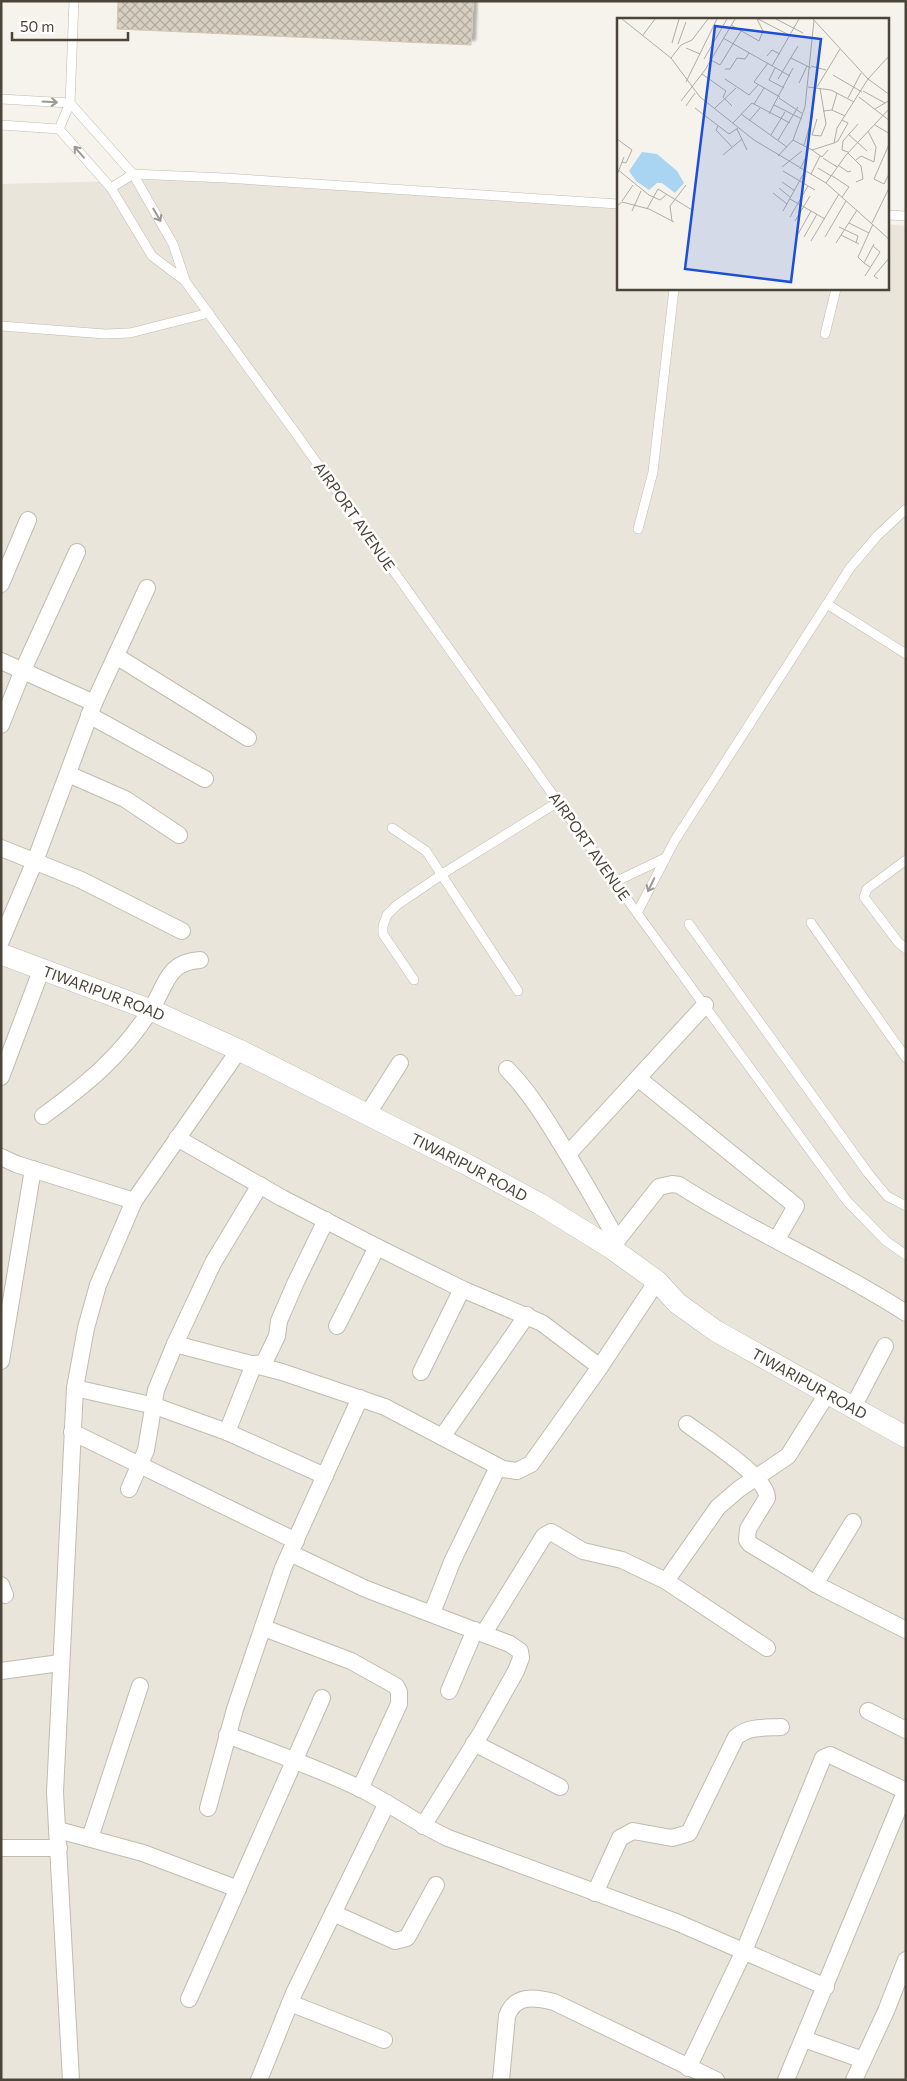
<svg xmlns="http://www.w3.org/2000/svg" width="907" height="2081" font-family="Commissioner,sans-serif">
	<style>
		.residential { fill: #eae5da }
		.building { fill: url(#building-cross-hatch); stroke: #d3c7b4; filter: url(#shadow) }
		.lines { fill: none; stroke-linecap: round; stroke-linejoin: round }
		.service-casing { stroke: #c2bbae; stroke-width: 10 }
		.minor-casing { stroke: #c2bbae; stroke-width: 18 }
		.tertiary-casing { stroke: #c2bbae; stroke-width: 22 }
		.service { stroke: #fff; stroke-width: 9 }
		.minor { stroke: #fff; stroke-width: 16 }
		.tertiary { stroke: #fff; stroke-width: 21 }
		.oneway { stroke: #9c9892 }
		.labels { text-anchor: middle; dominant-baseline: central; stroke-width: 5; stroke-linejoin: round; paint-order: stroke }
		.street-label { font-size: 15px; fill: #4b4439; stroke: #fff }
		.inset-road { fill: none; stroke: #b2ada4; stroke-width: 1 }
		.view { fill: #1d4ed8; fill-opacity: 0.15; stroke: #1d4ed8; stroke-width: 2.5 }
		.inset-edge { fill: none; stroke: #4b4439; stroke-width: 2.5 }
	</style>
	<defs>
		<pattern id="building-cross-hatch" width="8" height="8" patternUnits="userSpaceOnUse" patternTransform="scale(1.25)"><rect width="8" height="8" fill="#d8cfc1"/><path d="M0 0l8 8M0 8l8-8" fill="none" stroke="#b1aa9e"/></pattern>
		<filter id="shadow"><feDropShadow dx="4.5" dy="-4.5" stdDeviation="1" flood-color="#0004"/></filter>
	</defs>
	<rect width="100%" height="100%" fill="#f6f3ec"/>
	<polygon class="residential" points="197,179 618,207 618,289 888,289 888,224 906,226 906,2080 1,2080 1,184"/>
	<polygon class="building" points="118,1 473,1 471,45 117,29"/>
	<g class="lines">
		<g class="service-casing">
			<g id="service">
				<polyline points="1,99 70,103 133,174 173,244 185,280"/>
				<polyline points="1,125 59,129 111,188 152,256 185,281 292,428 637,913 847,1201 886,1241 906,1255"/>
				<polyline points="59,129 70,103 74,1"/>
				<polyline points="111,188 133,174 225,178 618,204"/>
				<polyline points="888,215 906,216"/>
				<polyline points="1,326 105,334 130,333 209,313"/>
				<polyline points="825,334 836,289"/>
				<polyline points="638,529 653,472 674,289"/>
				<polyline points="827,604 906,654"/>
				<polyline points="392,828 426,851 518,991"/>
				<polyline points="906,860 867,889 864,897 898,942 906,949"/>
				<polyline points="615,882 665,858"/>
				<polyline points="637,913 675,840 850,568 877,536 906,509"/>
				<polyline points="811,923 906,1058"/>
				<polyline points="689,924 868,1173 887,1196 906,1206"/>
				<polyline points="414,980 383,934 383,926 387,915 397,905 447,871 558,802"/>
			</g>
		</g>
		<g class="minor-casing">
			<g id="minor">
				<polyline points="1,584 28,520"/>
				<polyline points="116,656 248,738"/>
				<polyline points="1,661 94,703"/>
				<polyline points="89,715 205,779"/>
				<polyline points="1,725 23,670 77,552"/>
				<polyline points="68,774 125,799 179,835"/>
				<polyline points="1,848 81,880 182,931"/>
				<polyline points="1,941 37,856 94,703 147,588"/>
				<path d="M507,1069c19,19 34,42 48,65 22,35 42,70 62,106"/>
				<polyline points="1,1077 42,968"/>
				<polyline points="639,1079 796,1206 777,1239"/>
				<polyline points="367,1115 400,1063"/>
				<path d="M43,1116c44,-32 77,-59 107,-105 16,-24 16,-49 50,-51"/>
				<polyline points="177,1138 282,1198 377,1247 462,1289 542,1323 600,1367"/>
				<polyline points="568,1154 705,1005"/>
				<polyline points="1,1157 16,1164 134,1201 239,1050"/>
				<path d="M611,1248l48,-61 13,-3 7,1c73,47 153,80 227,128"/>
				<polyline points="337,1326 377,1247"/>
				<polyline points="175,1344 282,1372 385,1407 503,1469 517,1471 531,1464 600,1367 657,1281"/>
				<polyline points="1,1361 33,1169"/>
				<polyline points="421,1372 462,1289"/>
				<polyline points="75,1388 155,1406 227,1432 325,1476"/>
				<polyline points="852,1409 885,1346"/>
				<path d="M687,1424c17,13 81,53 80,74l-19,31 -1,11 3,4 71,43 85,43"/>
				<polyline points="72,1432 296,1541"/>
				<polyline points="227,1432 254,1364 264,1363 277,1336 279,1321 295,1284 326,1220"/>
				<polyline points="442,1437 527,1315"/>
				<polyline points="129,1489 146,1450 156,1390 175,1344 213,1263 260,1185"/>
				<polyline points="290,1553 366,1589 510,1644 520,1651 521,1658 516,1671 481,1733 423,1826"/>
				<polyline points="666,1581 718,1507 739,1489 788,1456 827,1394"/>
				<polyline points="815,1584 853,1522"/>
				<polyline points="1,1585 5,1595"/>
				<polyline points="432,1613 452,1562 498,1467"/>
				<polyline points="264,1628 351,1661 396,1686 399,1692 399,1704 360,1789"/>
				<polyline points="484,1633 544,1536 551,1532 583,1551 622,1560 666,1581 767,1648"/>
				<polyline points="1,1671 60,1663"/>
				<polyline points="449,1691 475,1630"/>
				<polyline points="868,1711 906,1730"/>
				<path d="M227,1735c45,17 91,33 134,54 30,15 57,35 87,49l228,84 150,65"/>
				<polyline points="474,1743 560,1787"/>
				<polyline points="208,1808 235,1709 283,1568 360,1398"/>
				<polyline points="58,1830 143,1853 238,1889"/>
				<polyline points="90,1838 140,1686"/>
				<polyline points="1,1848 59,1848"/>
				<path d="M595,1893l25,-55 13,-7 39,7 17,-5 47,-96c13,-11 29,-9 45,-10"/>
				<polyline points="333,1913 395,1941 407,1938 436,1885"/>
				<polyline points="189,1999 322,1698"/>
				<polyline points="290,2003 384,2040"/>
				<polyline points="804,2039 863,2060"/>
				<polyline points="688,2068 744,1951 823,1758 830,1755 906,1791"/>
				<polyline points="71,2080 55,1792 75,1388 86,1328 98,1285 134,1201"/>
				<polyline points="259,2080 294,1993 387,1803"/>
				<path d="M501,2080l6,-64c8,-22 28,-19 47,-14l162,78"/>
				<polyline points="786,2080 906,1790"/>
				<polyline points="854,2080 886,2011 906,1960"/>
			</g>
		</g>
		<g class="tertiary-casing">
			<g id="tertiary">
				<path id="s1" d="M1,954l150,56 88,40 227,114 74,40 71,44 46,33 20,22 39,28 190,106"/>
			</g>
		</g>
		<use href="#service" class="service"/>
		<use href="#minor" class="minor"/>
		<use href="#tertiary" class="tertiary"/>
	</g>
	<defs><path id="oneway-shaft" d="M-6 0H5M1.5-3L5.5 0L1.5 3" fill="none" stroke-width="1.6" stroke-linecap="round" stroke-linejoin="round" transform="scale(1.25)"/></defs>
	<g class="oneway">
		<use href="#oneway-shaft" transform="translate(50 102) rotate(3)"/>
		<use href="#oneway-shaft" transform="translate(79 152) rotate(-131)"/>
		<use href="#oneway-shaft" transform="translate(157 215) rotate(60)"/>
		<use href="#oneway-shaft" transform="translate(651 885) rotate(116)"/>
	</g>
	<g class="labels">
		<g class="street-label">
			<text transform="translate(355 516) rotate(55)">AIRPORT AVENUE</text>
			<text transform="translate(590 846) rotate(55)">AIRPORT AVENUE</text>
			<text stroke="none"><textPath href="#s1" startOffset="110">TIWARIPUR ROAD</textPath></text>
			<text stroke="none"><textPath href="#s1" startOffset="515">TIWARIPUR ROAD</textPath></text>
			<text stroke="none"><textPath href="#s1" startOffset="920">TIWARIPUR ROAD</textPath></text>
		</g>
	</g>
	<g transform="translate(617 18)">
		<rect width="272" height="272" fill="#f6f3ec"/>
		<path d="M25,134l15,2 20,17 7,12 -9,10 -13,-10h-5l-8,7 -13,-9 -7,-10z" fill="#a9d4f2"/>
		<path class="inset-road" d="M5,1l49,39 29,39 54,43 72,43 64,57M141,1l33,17M159,1l27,14M114,7l28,16 4,-10 -6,-12M26,17l12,-16M106,20l67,38M55,25l7,-24M61,26l8,-22M69,30l14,6M273,37l-22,24 22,16M150,38l5,-6 8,4M54,40l10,-13 11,-5 16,-21M174,40l20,10M87,41l23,-40M94,42l9,5 21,-34M151,45l-14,19 26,15M155,48l27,-47M194,48l15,4M158,50l-6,12 15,8M108,51h5l7,-11 8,1 4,-6M85,56l24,17 -3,6 9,9M216,57l29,17M108,61l24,16 9,-10M161,61l20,-33M69,64l31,-63M182,65l8,-17M191,69l23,3 23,12M200,69l23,-38M246,73l22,12M242,79l31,24M162,80l24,16M231,80l13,-25M64,83l24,-31 30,-51M137,86l10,-16M157,87l28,14M69,88l9,-13M78,90l34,26 9,-6M98,90l21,-20M258,91l15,-9M215,92l5,-17M206,93l9,-1 13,6M124,96l46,33M152,96l24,-46M200,101l-5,16 9,1 5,-12 -6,-36M132,103l11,-13M116,105l19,-20 38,20M258,107l15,9M101,108l-2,4 16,17M120,111l10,21M231,116l19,17M154,117l14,-23M0,121l15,11 -6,13 -4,-1M161,122l20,-33M176,122l12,-33 9,-87M273,124l-16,37 10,5 6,-12M217,125l4,-2 10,-18 -6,-3M187,127l8,-27 2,-22M195,132l10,7 6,-7M231,134l-6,-2 1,-9 15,-17M231,135l13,13 2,13 -7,3M106,137l19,-16M161,138l15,-16 19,10 22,-7 3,-15 31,-49 -55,-60M206,140l14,9M239,142l5,-4 13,6 2,-15 -8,-16M221,147l10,7 3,-1M165,149l20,-16M201,150l13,8M0,151l32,26 11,5 7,-6M183,151l7,-14M166,153l32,19M194,156l9,-18M0,157l7,-18M214,157l18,12 -7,10M165,164l13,9M209,165l20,-28 44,-47M162,170l12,10M156,175l14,11M173,181l35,20M5,183l11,-16M0,188l5,-4 27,7 25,13M30,191l11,-20 34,21M15,193l9,-20M166,193l22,-40M173,199l18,-31M55,203l-2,-15 16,-21M178,203l15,-25M232,205l20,10M255,205l18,-37M222,209l19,9 -2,7M181,216l13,-23M224,217l18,9M187,219l13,-23M208,219l21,-36M194,223l28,-47M219,225l21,-33M247,245l-6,-6 15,-33M253,249l-6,-4 10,-19M248,258l15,-24 -7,-6M261,261l-4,-3 16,-19"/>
		<path class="view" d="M98,8l106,13 -30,243 -106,-13z"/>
		<rect width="272" height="272" class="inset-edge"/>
	</g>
	<rect width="907" height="2081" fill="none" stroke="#4b4439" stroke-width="5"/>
	<path d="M12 32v8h116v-8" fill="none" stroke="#4b4439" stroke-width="2.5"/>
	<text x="20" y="32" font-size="15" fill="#4b4439" stroke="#ffffff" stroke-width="4" paint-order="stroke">50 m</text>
</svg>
